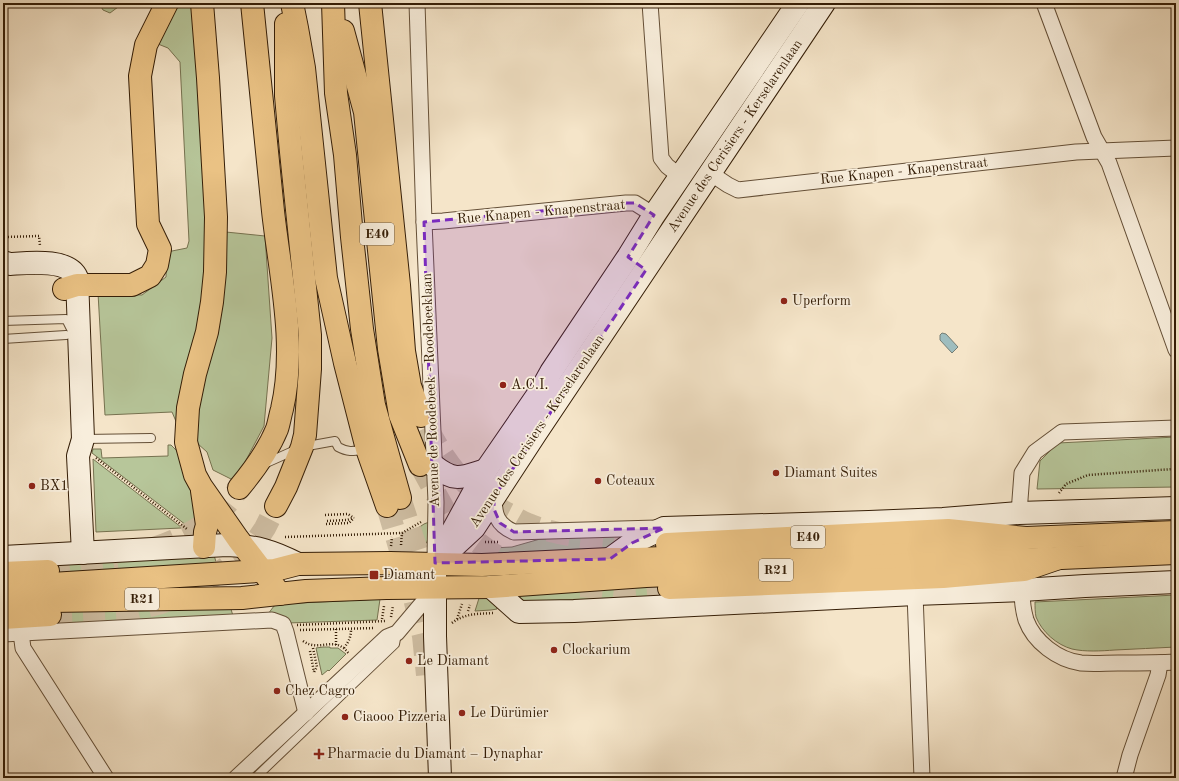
<svg xmlns="http://www.w3.org/2000/svg" width="1179" height="781" font-family="'Old Standard TT',serif">
	<style>
		.green { fill: #b7c69a; stroke: #767250 }
		.water { fill: #9ebdbe; stroke: #747d74 }
		.lines { fill: none; stroke-linecap: round; stroke-linejoin: round }
		.highway-tunnel { stroke: #cebda2; stroke-width: 22; stroke-dasharray: 22 11; stroke-linecap: butt }
		.lane-casing { stroke: #644f37; stroke-width: 10 }
		.street-casing { stroke: #644f37; stroke-width: 17 }
		.secondary-casing { stroke: #341d06; stroke-width: 24 }
		.primary-casing { stroke: #341d06; stroke-width: 24 }
		.highway-casing { stroke: #341d06; stroke-width: 24 }
		.path { stroke: #341d06; stroke-width: 2.5; stroke-dasharray: 1 2; stroke-linecap: butt }
		.lane { stroke: #f8eedc; stroke-width: 8 }
		.street { stroke: #f8eedc; stroke-width: 15 }
		.secondary { stroke: #f8eedc; stroke-width: 22 }
		.primary { stroke: #eac284; stroke-width: 22 }
		.highway { stroke: #eac284; stroke-width: 22 }
		.marked { fill: #7b2cbf; fill-opacity: 0.2; stroke: #7b2cbf; stroke-width: 3; stroke-dasharray: 8 5; stroke-linejoin: round }
		.poi-dot { fill: #8f2418; stroke: #f8eedc; stroke-width: 1.5 }
		.labels { text-anchor: middle; dominant-baseline: central; stroke-width: 3.5; stroke-linejoin: round; paint-order: stroke }
		.shield { fill: #f8eedc; stroke: #6f5c46; stroke-width: 1 }
		.shield-label { font-size: 13px; font-weight: bold; fill: #341d06 }
		.street-label { font-size: 14px; fill: #341d06; stroke: #f8eedc }
		.poi-label { font-size: 14px; fill: #341d06; stroke: #f8eedc; text-anchor: start }
	</style>
	<rect width="100%" height="100%" fill="#f5e5c9"/>
	<filter id="stains"><feTurbulence type="fractalNoise" baseFrequency=".005" numOctaves="4"/><feColorMatrix values="0 0 0 0 .2 0 0 0 0 .09 0 0 0 0 .02 0 0 0 .5 -.17"/></filter>
	<radialGradient id="worn" r=".72"><stop offset=".6" stop-color="#630" stop-opacity="0"/><stop offset="1" stop-color="#630" stop-opacity=".3"/></radialGradient>
	<g class="green">
		<polygon points="99,3 121,3 118,7 110,13 103,10"/>
		<polygon points="171,3 196,3 216,231 265,236 272,338 264,426 235,481 213,470 207,452 178,426 172,412 105,415 98,293 142,295 166,277 167,252 187,248 189,241 180,62 168,48 153,42"/>
		<polygon points="1176,437 1176,487 1037,489 1040,461 1058,443"/>
		<polygon points="168,445 171,445 179,453 189,483 201,525 186,525 92,453 93,449 101,449 102,458 168,456"/>
		<polygon points="93,459 181,527 181,528 96,532"/>
		<path d="M429,522c0,24 -2,27 -25,28l2,-14 18,-12z"/>
		<polygon points="634,534 611,550 491,553 492,548 512,547 540,539"/>
		<polygon points="213,552 217,565 48,577 47,559"/>
		<polygon points="669,583 669,596 526,602 517,599 518,595"/>
		<polygon points="480,595 488,597 497,607 497,609 491,610 475,611"/>
		<path d="M1176,595v52c-20,1 -41,2 -61,3 -14,1 -30,2 -43,-1 -15,-4 -30,-17 -36,-32 -1,-5 -1,-10 -1,-15z"/>
		<polygon points="380,599 377,620 287,623 268,614 274,606 279,604"/>
		<polygon points="230,606 234,619 71,627 70,621 50,622 49,609"/>
		<polygon points="323,647 330,647 330,648 338,648 346,654 329,671 328,670 322,675 316,648"/>
	</g>
	<polygon class="water" points="942,333 946,334 958,347 952,353 940,340 940,335"/>
	<g class="lines">
		<g class="highway-tunnel">
			<path d="M427,427c11,22 28,48 47,64 11,9 23,17 35,23 7,4 13,8 19,10 34,14 82,16 118,19"/>
			<polyline points="420,465 448,516 465,533 492,553 519,568"/>
			<polyline points="400,498 427,581"/>
			<polyline points="387,506 413,594 423,636 427,675"/>
			<path d="M154,548c26,-9 56,-23 74,-45 4,-5 8,-10 11,-15"/>
			<polyline points="48,571 77,565 117,559"/>
			<polyline points="581,586 624,591 669,588"/>
			<polyline points="50,615 130,611 161,603 194,590 241,557 253,546 265,528 276,506"/>
		</g>
		<g class="lane-casing">
			<g id="lane">
				<polyline points="3,321 66,319 73,333"/>
				<polyline points="3,339 66,335"/>
				<polyline points="84,439 151,438"/>
				<path d="M264,464l38,-17 33,-6 3,6c11,6 16,4 29,2"/>
				<polyline points="255,778 395,644 397,633"/>
			</g>
		</g>
		<g class="street-casing">
			<g id="street">
				<polyline points="417,3 424,222 436,502 435,560"/>
				<polyline points="650,3 661,158 667,166 681,177"/>
				<polyline points="1044,3 1094,137 1109,163 1176,350"/>
				<polyline points="710,173 728,185 738,190 1076,152 1176,148"/>
				<polyline points="424,222 443,221 626,203 635,203 654,215"/>
				<path d="M494,497c0,17 3,28 20,35l142,-4"/>
				<polyline points="1019,513 1022,473 1035,452 1062,432 1176,428"/>
				<path d="M1022,590c0,10 1,20 4,30 8,22 32,40 55,43 12,1 25,0 37,0 19,0 39,0 58,-1"/>
				<polyline points="915,594 922,778"/>
				<polyline points="21,633 23,648 106,778"/>
				<polyline points="3,634 272,620 283,624 286,632 306,713"/>
				<polyline points="236,778 387,637 397,633 435,588"/>
				<polyline points="1124,778 1130,755 1158,675 1160,663"/>
			</g>
		</g>
		<g class="secondary-casing">
			<g id="secondary">
				<path d="M3,262l7,2c18,-1 59,-6 67,14l6,161 -5,17 5,97"/>
				<path d="M434,466c22,17 28,11 52,4"/>
				<polyline points="448,552 474,528 536,433 824,3"/>
				<path d="M3,557l224,-12c29,1 46,6 71,19"/>
				<polyline points="610,559 632,543 664,528 869,522 943,519 1019,513 1176,508"/>
				<polyline points="491,587 519,612 574,611 915,594 1022,590 1085,586 1176,582"/>
				<polyline points="440,778 435,636 435,563 486,470 541,390 551,372 628,257 654,215 798,3"/>
			</g>
		</g>
		<g class="primary-casing">
			<g id="primary">
				<polyline points="3,587 275,570 298,564 390,563 482,565 610,559 637,559 947,547 1026,538 1176,532"/>
				<polyline points="3,603 51,601 242,598 306,591 386,588 491,587 646,576 1176,553"/>
			</g>
		</g>
		<g class="highway-casing">
			<g id="highway">
				<polyline points="202,3 208,78 216,217 215,272 212,302 207,332 195,374 188,408 186,442 195,475 201,486 238,539 280,594"/>
				<polyline points="292,3 297,28 304,68 326,278 345,363 367,449 387,506"/>
				<polyline points="333,3 336,93 345,155 352,237 362,329 374,405 400,498"/>
				<polyline points="370,3 399,285 404,351 410,386 421,416"/>
				<polyline points="343,31 365,112 389,349 400,415 420,465"/>
				<polyline points="64,289 77,285 132,285 150,276 157,265 160,249 148,224 140,76 146,45 167,3"/>
				<path d="M239,488c15,-18 29,-37 38,-59 2,-6 3,-13 5,-20 15,-64 -2,-134 -9,-198 -7,-70 -14,-139 -21,-208"/>
				<polyline points="202,491 207,525 205,532 204,547"/>
				<polyline points="276,506 286,487 302,447 305,435 310,369 310,335 291,152 286,96 286,24"/>
				<polyline points="667,544 948,530 1026,538"/>
				<polyline points="3,573 48,571"/>
				<polyline points="669,588 943,577 1024,570 1062,557"/>
				<polyline points="3,618 50,615"/>
			</g>
		</g>
		<g class="path">
			<polyline points="5,237 39,236 40,246"/>
			<polyline points="96,458 187,529"/>
			<polyline points="1059,493 1066,484 1088,475 1173,469 1176,444"/>
			<polyline points="325,515 348,514 354,518"/>
			<polyline points="327,521 347,520 353,518"/>
			<polyline points="326,524 349,523 354,518"/>
			<polyline points="285,537 402,533 421,522"/>
			<polyline points="485,542 500,542"/>
			<polyline points="401,545 402,533"/>
			<polyline points="391,546 392,537"/>
			<polyline points="468,611 470,605"/>
			<polyline points="391,617 393,606"/>
			<polyline points="382,619 384,606"/>
			<polyline points="457,619 462,604"/>
			<path d="M452,623c13,-10 26,-9 41,-10"/>
			<polyline points="297,625 386,621"/>
			<polyline points="336,629 336,645"/>
			<polyline points="300,630 375,628"/>
			<path d="M303,641c17,12 32,-7 46,13"/>
			<polyline points="313,648 317,667 314,672"/>
			<path d="M344,648c5,-7 7,-11 7,-19"/>
			<polyline points="310,651 314,672"/>
		</g>
		<use href="#lane" class="lane"/>
		<use href="#street" class="street"/>
		<use href="#secondary" class="secondary"/>
		<use href="#primary" class="primary"/>
		<use href="#highway" class="highway"/>
	</g>
	<path class="marked" d="M626,203h9l19,12 -26,42 18,13 -152,227v12l6,14 14,9 150,-4 -32,15 -22,16 -175,4 -11,-341z"/>
	<g class="poi-dot">
		<circle cx="784" cy="301" r="4"/>
		<circle cx="503" cy="385" r="4"/>
		<circle cx="776" cy="473" r="4"/>
		<circle cx="598" cy="481" r="4"/>
		<circle cx="32" cy="486" r="4"/>
		<rect x="369" y="570" width="10" height="10" rx="2"/>
		<circle cx="554" cy="650" r="4"/>
		<circle cx="409" cy="661" r="4"/>
		<circle cx="277" cy="691" r="4"/>
		<circle cx="462" cy="713" r="4"/>
		<circle cx="345" cy="717" r="4"/>
		<path d="M317 748h4v4h4v4h-4v4h-4v-4h-4v-4h4z"/>
	</g>
	<g class="labels">
		<g class="shield">
			<rect x="360" y="223" width="34" height="22" rx="3"/>
			<rect x="791" y="526" width="34" height="22" rx="3"/>
			<rect x="759" y="559" width="34" height="22" rx="3"/>
			<rect x="125" y="588" width="34" height="22" rx="3"/>
		</g>
		<g class="shield-label">
			<text x="377" y="234">E40</text>
			<text x="808" y="537">E40</text>
			<text x="776" y="570">R21</text>
			<text x="142" y="599">R21</text>
		</g>
		<g class="street-label">
			<text transform="translate(735 136) rotate(-56)">Avenue des Cerisiers - Kerselarenlaan</text>
			<text transform="translate(904 171) rotate(-6)">Rue Knapen - Knapenstraat</text>
			<text transform="translate(541 212) rotate(-5)">Rue Knapen - Knapenstraat</text>
			<text transform="translate(431 390) rotate(-92)">Avenue de Roodebeek - Roodebeeklaan</text>
			<text transform="translate(537 431) rotate(-56)">Avenue des Cerisiers - Kerselarenlaan</text>
		</g>
		<g class="poi-label">
			<text x="792" y="301">Uperform</text>
			<text x="511" y="385">A.C.I.</text>
			<text x="784" y="473">Diamant Suites</text>
			<text x="606" y="481">Coteaux</text>
			<text x="40" y="486">BX1</text>
			<text x="383" y="575">Diamant</text>
			<text x="562" y="650">Clockarium</text>
			<text x="417" y="661">Le Diamant</text>
			<text x="285" y="691">Chez Cagro</text>
			<text x="470" y="713">Le Dürümier</text>
			<text x="353" y="717">Ciaooo Pizzeria</text>
			<text x="327" y="754">Pharmacie du Diamant – Dynaphar</text>
		</g>
	</g>
	<rect width="1179" height="781" fill="none" stroke="#f5e5c9" stroke-width="16"/>
	<rect x="4" y="4" width="1171" height="773" fill="none" stroke="#341d06" stroke-width="2"/>
	<rect x="8" y="8" width="1163" height="765" fill="none" stroke="#341d06"/>
	<rect width="100%" height="100%" filter="url(#stains)"/>
	<rect width="100%" height="100%" fill="url(#worn)"/>
</svg>
